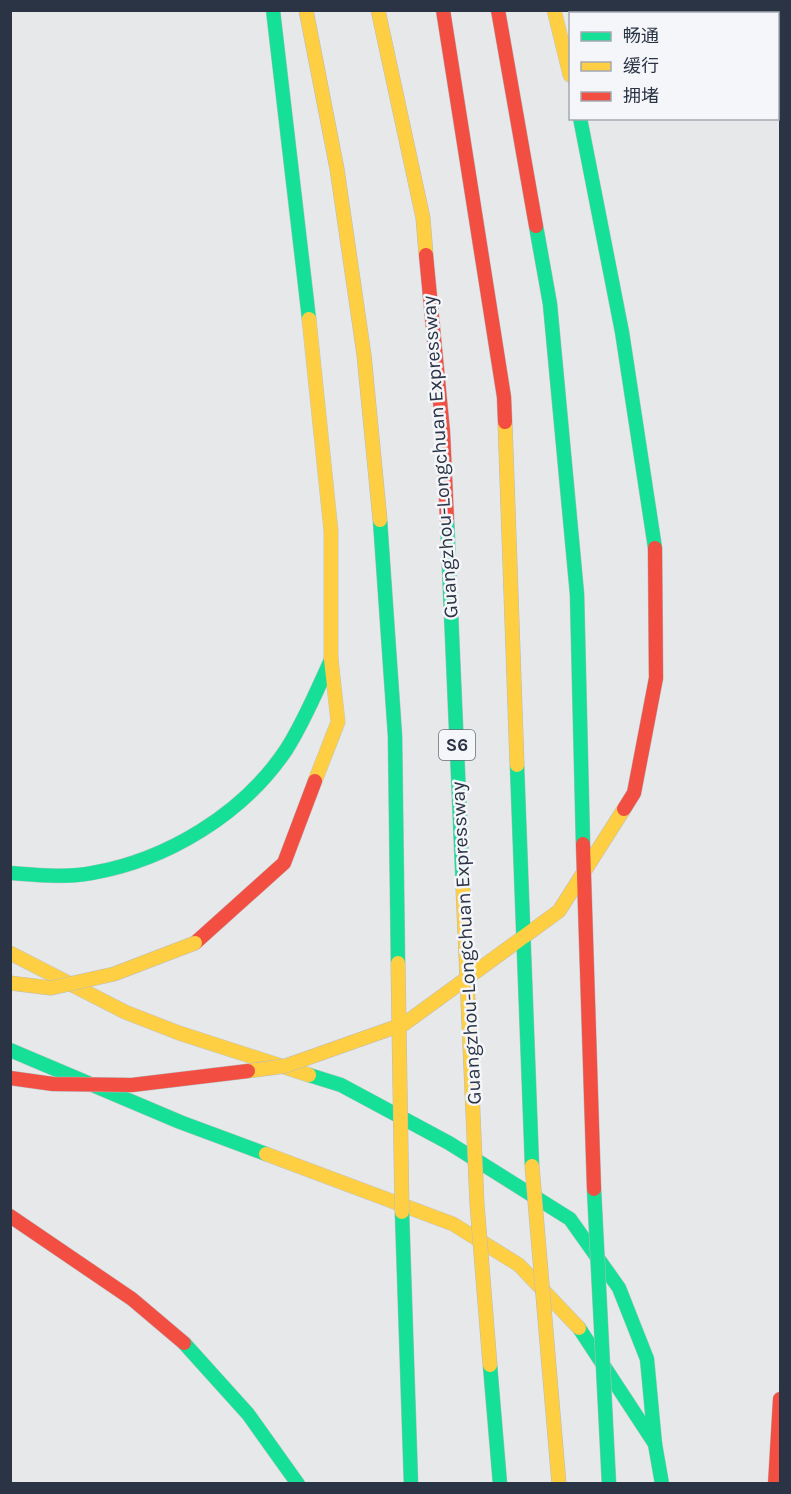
<svg xmlns="http://www.w3.org/2000/svg" width="791" height="1494" font-family="Karla,'Noto Sans SC',sans-serif">
	<style>
		.lines { fill: none; stroke-linecap: round; stroke-linejoin: round }
		.fast-casing { stroke: #c2c5c8; stroke-width: 15 }
		.slow-casing { stroke: #c2c5c8; stroke-width: 15 }
		.jam-casing { stroke: #c2c5c8; stroke-width: 15 }
		.fast { stroke: #16e098; stroke-width: 14 }
		.slow { stroke: #ffcf43; stroke-width: 14 }
		.jam { stroke: #f24e42; stroke-width: 14 }
		.fast-bridge-casing { stroke: #b8bbbf; stroke-width: 15; stroke-linecap: butt }
		.slow-bridge-casing { stroke: #b8bbbf; stroke-width: 15; stroke-linecap: butt }
		.jam-bridge-casing { stroke: #b8bbbf; stroke-width: 15; stroke-linecap: butt }
		.fast-bridge { stroke: #16e098; stroke-width: 14 }
		.slow-bridge { stroke: #ffcf43; stroke-width: 14 }
		.jam-bridge { stroke: #f24e42; stroke-width: 14 }
		.labels { text-anchor: middle; dominant-baseline: central; stroke-width: 5; stroke-linejoin: round; paint-order: stroke }
		.shield { fill: #f4f6f9; stroke: #676e7b; stroke-width: 1.5 }
		.shield-label { font-size: 18px; font-weight: bold; fill: #2b3445 }
		.street-label { font-size: 20px; fill: #2b3445; stroke: #f4f6f9 }
	</style>
	<rect width="100%" height="100%" fill="#e6e8ea"/>
	<g class="lines">
		<g class="fast-casing">
			<g id="fast">
				<polyline points="273,10 309,319"/>
				<polyline points="580,118 622,332 655,548"/>
				<path d="M10,873c28,2 55,5 82,0 75,-13 151,-59 194,-123 18,-28 31,-60 45,-90"/>
				<polyline points="10,1050 180,1122 266,1154"/>
				<polyline points="309,1075 341,1085 449,1143 570,1219 619,1288 647,1359 655,1444"/>
				<polyline points="579,1328 655,1444 662,1484"/>
				<polyline points="184,1343 248,1414 298,1484"/>
			</g>
		</g>
		<g class="slow-casing">
			<g id="slow">
				<polyline points="554,10 570,75"/>
				<polyline points="309,319 331,531 331,659 338,722 315,781"/>
				<polyline points="10,953 125,1012 179,1033 309,1075"/>
				<polyline points="266,1154 453,1224 519,1265 579,1328"/>
			</g>
		</g>
		<g class="jam-casing">
			<g id="jam">
				<polyline points="195,943 284,863 315,781"/>
				<polyline points="10,1216 132,1299 184,1343"/>
				<polyline points="775,1484 780,1399"/>
			</g>
		</g>
		<use href="#fast" class="fast"/>
		<use href="#slow" class="slow"/>
		<use href="#jam" class="jam"/>
		<g class="fast-bridge-casing">
			<g id="fast-bridge">
				<polyline points="536,226 550,304 577,594 583,844"/>
				<polyline points="380,520 395,736 398,963"/>
				<polyline points="447,520 463,889"/>
				<polyline points="517,765 532,1166"/>
				<polyline points="594,1189 609,1484"/>
				<polyline points="402,1212 411,1484"/>
				<polyline points="490,1365 500,1484"/>
			</g>
		</g>
		<g class="slow-bridge-casing">
			<g id="slow-bridge">
				<polyline points="306,10 337,169 364,355 380,520"/>
				<polyline points="378,10 423,218 426,255"/>
				<polyline points="505,422 517,765"/>
				<polyline points="463,889 477,1204 490,1365"/>
				<polyline points="398,963 402,1212"/>
				<polyline points="10,983 51,988 114,974 195,943"/>
				<polyline points="248,1071 285,1066 404,1024 559,911 624,809"/>
				<polyline points="532,1166 559,1484"/>
			</g>
		</g>
		<g class="jam-bridge-casing">
			<g id="jam-bridge">
				<polyline points="443,10 504,397 505,422"/>
				<polyline points="498,10 536,226"/>
				<polyline points="426,255 443,432 447,520"/>
				<polyline points="624,809 634,793 656,678 655,548"/>
				<polyline points="583,844 594,1189"/>
				<polyline points="10,1078 53,1084 132,1085 248,1071"/>
			</g>
		</g>
		<use href="#fast-bridge" class="fast-bridge"/>
		<use href="#slow-bridge" class="slow-bridge"/>
		<use href="#jam-bridge" class="jam-bridge"/>
	</g>
	<g class="labels">
		<rect class="shield" x="439" y="730" width="36" height="30" rx="4.5"/>
		<g class="shield-label">
			<text x="457" y="745">S6</text>
		</g>
		<g class="street-label">
			<text transform="translate(440 457) rotate(-94)">Guangzhou-Longchuan Expressway</text>
			<text transform="translate(466 943) rotate(-93)">Guangzhou-Longchuan Expressway</text>
		</g>
	</g>
	<rect width="791" height="1494" fill="none" stroke="#2b3445" stroke-width="24"/>
	<rect x="569" y="12" width="210" height="108" fill="#f4f6f9" stroke="#a4a8b1" stroke-width="1.5"/>
	<rect x="581" y="32" width="30" height="9" fill="#16e098" stroke="#a4a8b1" stroke-width="1.5"/>
	<text x="623" y="42" font-size="18" fill="#2b3445">畅通</text>
	<rect x="581" y="62" width="30" height="9" fill="#ffcf43" stroke="#a4a8b1" stroke-width="1.5"/>
	<text x="623" y="72" font-size="18" fill="#2b3445">缓行</text>
	<rect x="581" y="92" width="30" height="9" fill="#f24e42" stroke="#a4a8b1" stroke-width="1.5"/>
	<text x="623" y="102" font-size="18" fill="#2b3445">拥堵</text>
</svg>
